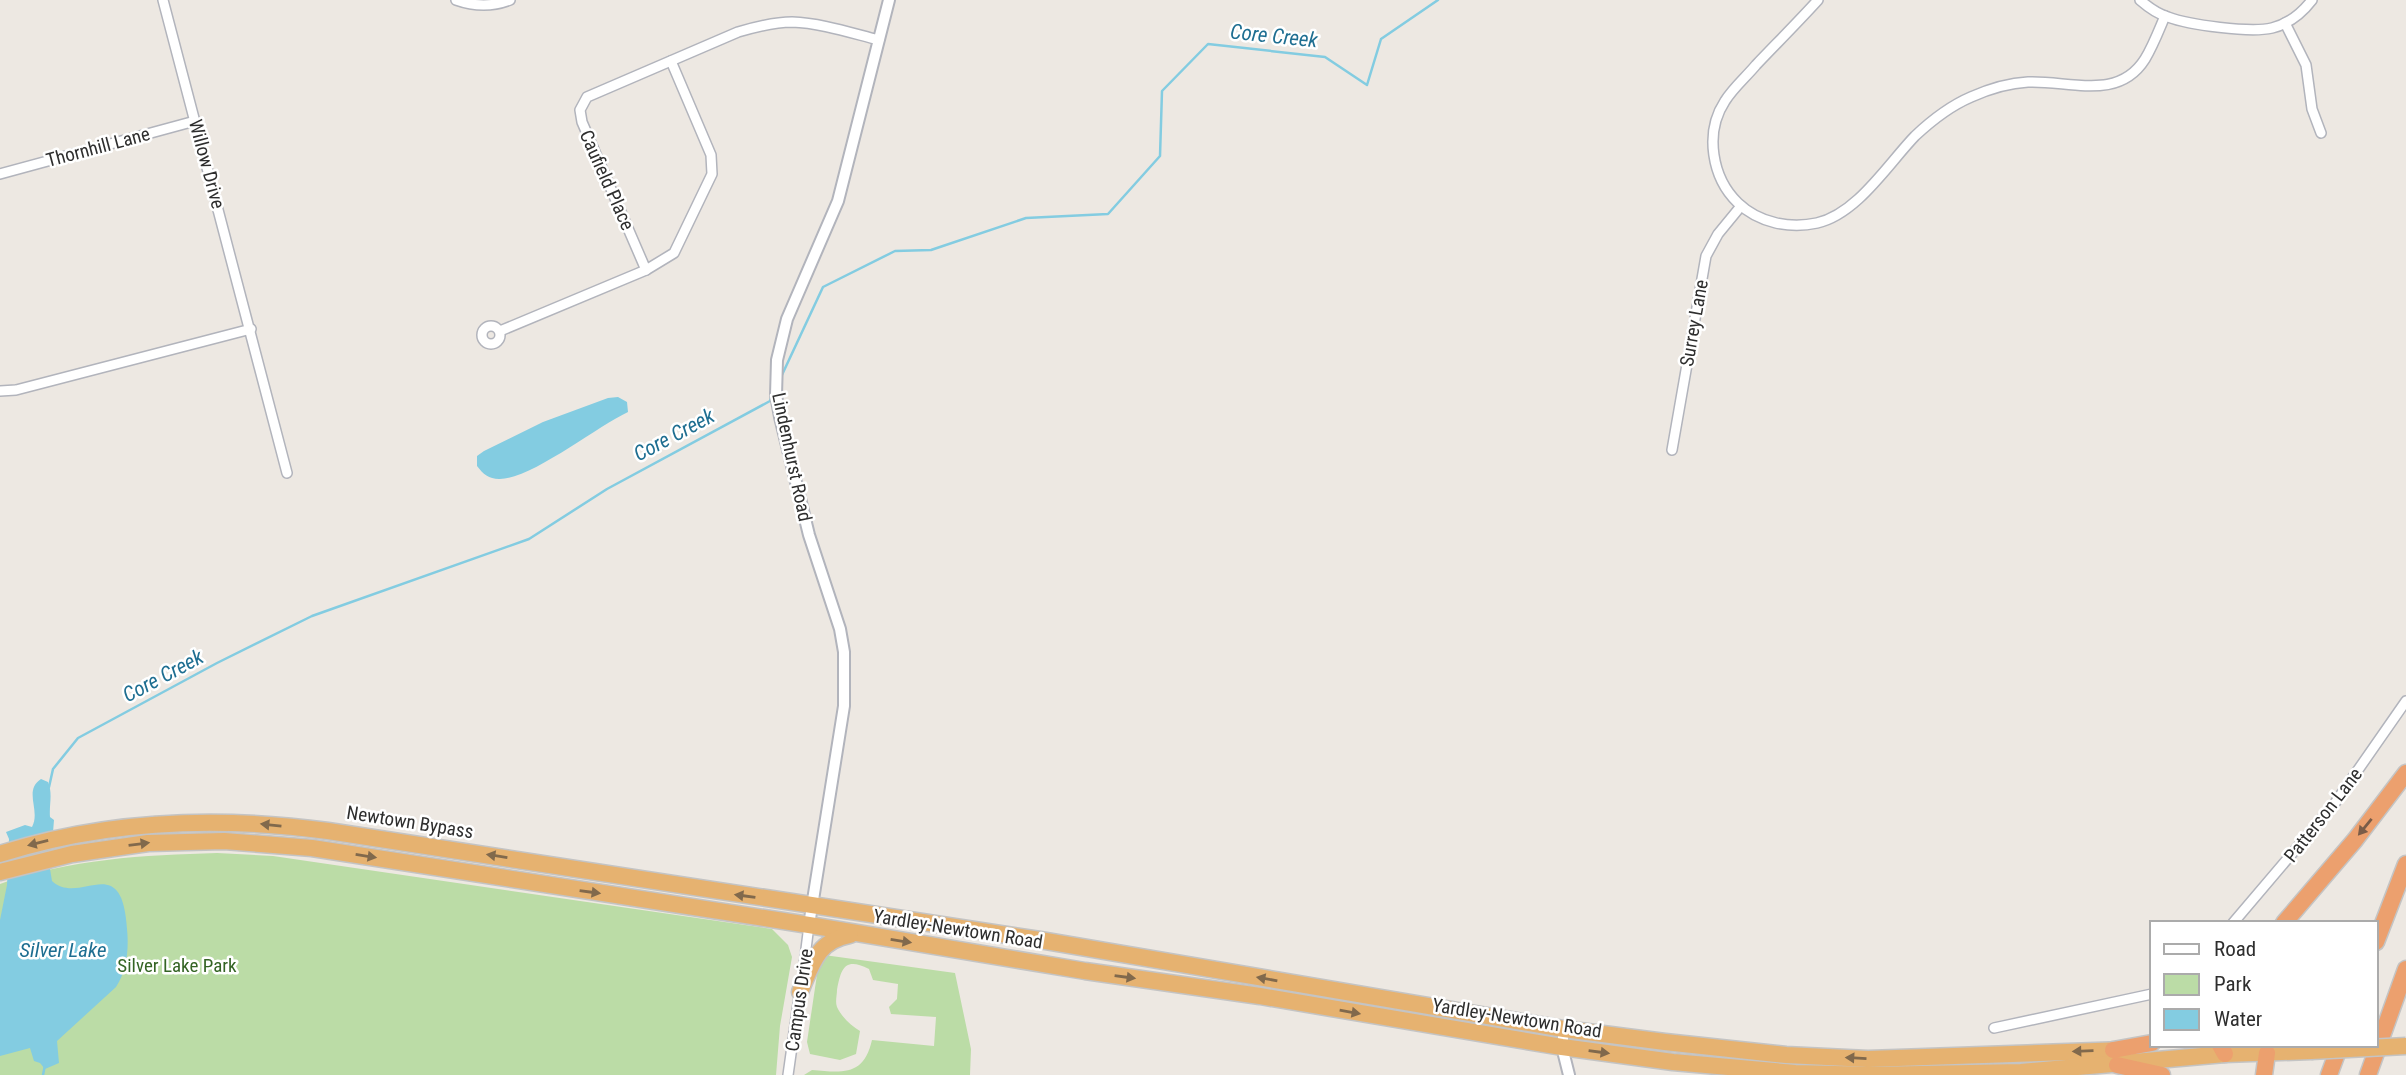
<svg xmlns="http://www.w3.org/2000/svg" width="2406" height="1075" font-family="'Roboto Condensed',sans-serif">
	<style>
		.green { fill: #bbdca6 }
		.water { fill: #83cce1 }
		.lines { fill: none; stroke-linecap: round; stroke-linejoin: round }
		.stream { stroke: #83cce1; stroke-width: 2.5 }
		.minor-casing { stroke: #b2b4bc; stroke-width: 12 }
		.tertiary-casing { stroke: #b2b4bc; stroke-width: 14 }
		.trunk-casing { stroke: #c4c4c4; stroke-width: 19 }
		.motorway-casing { stroke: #c4c4c4; stroke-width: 19 }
		.minor { stroke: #fff; stroke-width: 9 }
		.tertiary { stroke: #fff; stroke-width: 10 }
		.trunk { stroke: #e6b270; stroke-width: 16 }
		.motorway { stroke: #eca06e; stroke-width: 16 }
		.trunk-bridge-casing { stroke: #c4c4c4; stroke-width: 19; stroke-linecap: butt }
		.trunk-bridge { stroke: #e6b270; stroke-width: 16 }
		.oneway { fill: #81694c }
		.oneway2 { fill: #7a5c48 }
		.labels { text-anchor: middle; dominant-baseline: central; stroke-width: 5; stroke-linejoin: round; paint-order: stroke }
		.street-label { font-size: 19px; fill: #2e2e2e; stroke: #fff }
		.park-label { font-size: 19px; fill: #346424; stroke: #fff }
		.water-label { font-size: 21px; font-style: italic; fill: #1e6e91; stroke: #fff }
	</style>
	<rect width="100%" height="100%" fill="#ede8e2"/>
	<g class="green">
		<path d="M217,853l56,3 499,73 16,16 4,12 -12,69 -4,49h-776v-191c68,-25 145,-29 217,-31z"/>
		<path d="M824,955l131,18 16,76 -1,26h-166l8,-5c33,3 52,5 60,-30l62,6 2,-29 -45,-3 -2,-7 8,-8 1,-15 -25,-4 -4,-11c-24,-12 -28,-1 -32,21 0,5 -2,12 0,17 4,9 14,19 23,24l-4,23 -16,6 -30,-6 -3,-12 12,-81z"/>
	</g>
	<g class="water">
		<path d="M618,397l9,5 1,10c-32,15 -98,68 -129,67 -10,0 -16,-5 -22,-13v-10l7,-5 59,-29 65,-24z"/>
		<path d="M41,779l7,3c5,12 1,22 2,35l4,3 -4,49 2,12c28,26 70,-33 75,48 2,19 0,41 -11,58l-59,54 2,22 -14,6 -5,-6 -6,-2 -4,-13 -30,8v-136l7,-35 2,-46 -3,-7 19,-7 7,2c9,-17 -9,-36 9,-48z"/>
	</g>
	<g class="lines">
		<g class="stream">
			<polyline points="781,377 823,287 895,251 931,250 1026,218 1108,214 1160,156 1162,91 1208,44 1325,57 1367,85 1381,39 1438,0"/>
			<polyline points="49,787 53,769 78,738 217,663 312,616 529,539 607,489 770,401 772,395"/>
			<polyline points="43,1075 45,1065"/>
		</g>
		<g class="minor-casing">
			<g id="minor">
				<polyline points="163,0 287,473"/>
				<path d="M456,0c17,6 36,7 54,0"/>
				<path d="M1818,0c-20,22 -41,43 -62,65 -10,12 -23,23 -31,36 -21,32 -13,77 13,102 21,20 52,26 79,20 40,-9 71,-59 98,-87 17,-16 35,-30 56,-39 18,-8 37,-14 57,-15 40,-2 90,20 117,-23 8,-13 14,-29 20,-43"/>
				<path d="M2140,0c8,7 18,14 28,17 21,8 82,16 104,11 16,-4 30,-15 40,-28"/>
				<polyline points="2285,23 2306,65 2312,109 2321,133"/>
				<polyline points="0,174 195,121"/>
				<path d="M646,270l-64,-148 -2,-12 7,-13 151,-65c17,-5 36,-10 54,-10 29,1 59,11 87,18"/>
				<circle cx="491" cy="335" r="9"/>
				<polyline points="500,331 646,270 674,253 712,174 711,155 671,61"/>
				<polyline points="0,391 16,390 251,329"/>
				<polyline points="1672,450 1706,256 1718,234 1741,206"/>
				<polyline points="2233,923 2335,803 2406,701"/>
				<polyline points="803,973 809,925"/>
				<polyline points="1994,1028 2152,994"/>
				<polyline points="788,1075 800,990"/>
			</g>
		</g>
		<g class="tertiary-casing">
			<g id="tertiary">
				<polyline points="809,925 844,706 844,652 840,629 809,535 780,417 776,395 777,360 787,319 838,201 889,0"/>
				<polyline points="1564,1029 1562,1047 1569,1075"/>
			</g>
		</g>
		<g class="trunk-casing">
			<g id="trunk">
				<path d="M0,854c107,-34 217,-38 328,-23l712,109 524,89 101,13 121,13 82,4 256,-9"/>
				<polyline points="0,872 72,854 148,843 224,841 312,848 809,925 1085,971 1260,996 1562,1047 1673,1062 1795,1073 1873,1075 2021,1072 2225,1054 2311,1051"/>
				<path d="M800,992c12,-28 17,-51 50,-57"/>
			</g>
		</g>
		<g class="motorway-casing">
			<g id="motorway">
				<polyline points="2284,923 2355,840 2406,773"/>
				<polyline points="2376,942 2406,864"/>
				<polyline points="2220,1045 2225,1054"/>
				<polyline points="2113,1050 2152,1043"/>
				<polyline points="2117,1065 2162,1075"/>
				<polyline points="2264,1075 2267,1053"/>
				<polyline points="2329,1075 2340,1045"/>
				<polyline points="2368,1075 2406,969"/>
			</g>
		</g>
		<use href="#minor" class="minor"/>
		<use href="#tertiary" class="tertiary"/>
		<use href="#trunk" class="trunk"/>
		<use href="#motorway" class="motorway"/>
		<g class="trunk-bridge-casing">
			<polyline id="trunk-bridge" points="2311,1051 2406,1046"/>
		</g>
		<use href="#trunk-bridge" class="trunk-bridge"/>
	</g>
	<defs><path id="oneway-solid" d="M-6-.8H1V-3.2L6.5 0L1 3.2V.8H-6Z" transform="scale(1.75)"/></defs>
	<g class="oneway">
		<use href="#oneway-solid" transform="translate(271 825) rotate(-174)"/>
		<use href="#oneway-solid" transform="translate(38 843) rotate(166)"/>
		<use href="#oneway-solid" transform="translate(139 844) rotate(-7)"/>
		<use href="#oneway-solid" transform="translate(366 856) rotate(9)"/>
		<use href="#oneway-solid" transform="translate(497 856) rotate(-171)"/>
		<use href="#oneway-solid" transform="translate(590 892) rotate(8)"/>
		<use href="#oneway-solid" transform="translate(745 896) rotate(-172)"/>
		<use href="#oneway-solid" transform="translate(901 941) rotate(9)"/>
		<use href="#oneway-solid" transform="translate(1125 977) rotate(8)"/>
		<use href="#oneway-solid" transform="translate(1267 979) rotate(-170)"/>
		<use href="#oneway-solid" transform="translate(1350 1012) rotate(10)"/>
		<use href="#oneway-solid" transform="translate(2083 1051) rotate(178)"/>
		<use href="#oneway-solid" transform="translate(1599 1052) rotate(8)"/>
		<use href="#oneway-solid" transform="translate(1856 1058) rotate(-177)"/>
	</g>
	<use class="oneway2" href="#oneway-solid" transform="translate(2365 827) rotate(129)"/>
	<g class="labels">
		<g class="street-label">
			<text transform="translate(98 147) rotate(-15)">Thornhill Lane</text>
			<text transform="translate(207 164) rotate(75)">Willow Drive</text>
			<text transform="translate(607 180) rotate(66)">Caufield Place</text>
			<text transform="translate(1694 323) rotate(-80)">Surrey Lane</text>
			<text transform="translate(792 457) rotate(78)">Lindenhurst Road</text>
			<text transform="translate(2323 815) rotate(-52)">Patterson Lane</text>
			<text transform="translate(410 822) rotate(9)">Newtown Bypass</text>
			<text transform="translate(958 929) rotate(9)">Yardley-Newtown Road</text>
			<text transform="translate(799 1000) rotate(-82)">Campus Drive</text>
			<text transform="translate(1517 1018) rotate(9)">Yardley-Newtown Road</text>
		</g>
		<g class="park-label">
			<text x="177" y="965">Silver Lake Park</text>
		</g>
		<g class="water-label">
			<text transform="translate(1274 36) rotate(6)">Core Creek</text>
			<text transform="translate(674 435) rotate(-28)">Core Creek</text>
			<text transform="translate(163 676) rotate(-28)">Core Creek</text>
			<text x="63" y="950">Silver Lake</text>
		</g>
	</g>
	<rect x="2150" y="921" width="228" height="126" fill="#ffffff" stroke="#ababab" stroke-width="2"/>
	<rect x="2164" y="944" width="35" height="10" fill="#ffffff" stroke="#ababab" stroke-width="2"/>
	<text x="2214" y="956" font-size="21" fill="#2e2e2e">Road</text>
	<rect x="2164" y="974" width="35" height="21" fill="#bbdca6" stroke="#ababab" stroke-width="2"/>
	<text x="2214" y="991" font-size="21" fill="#2e2e2e">Park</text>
	<rect x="2164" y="1009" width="35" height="21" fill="#83cce1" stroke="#ababab" stroke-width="2"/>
	<text x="2214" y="1026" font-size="21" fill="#2e2e2e">Water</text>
</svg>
